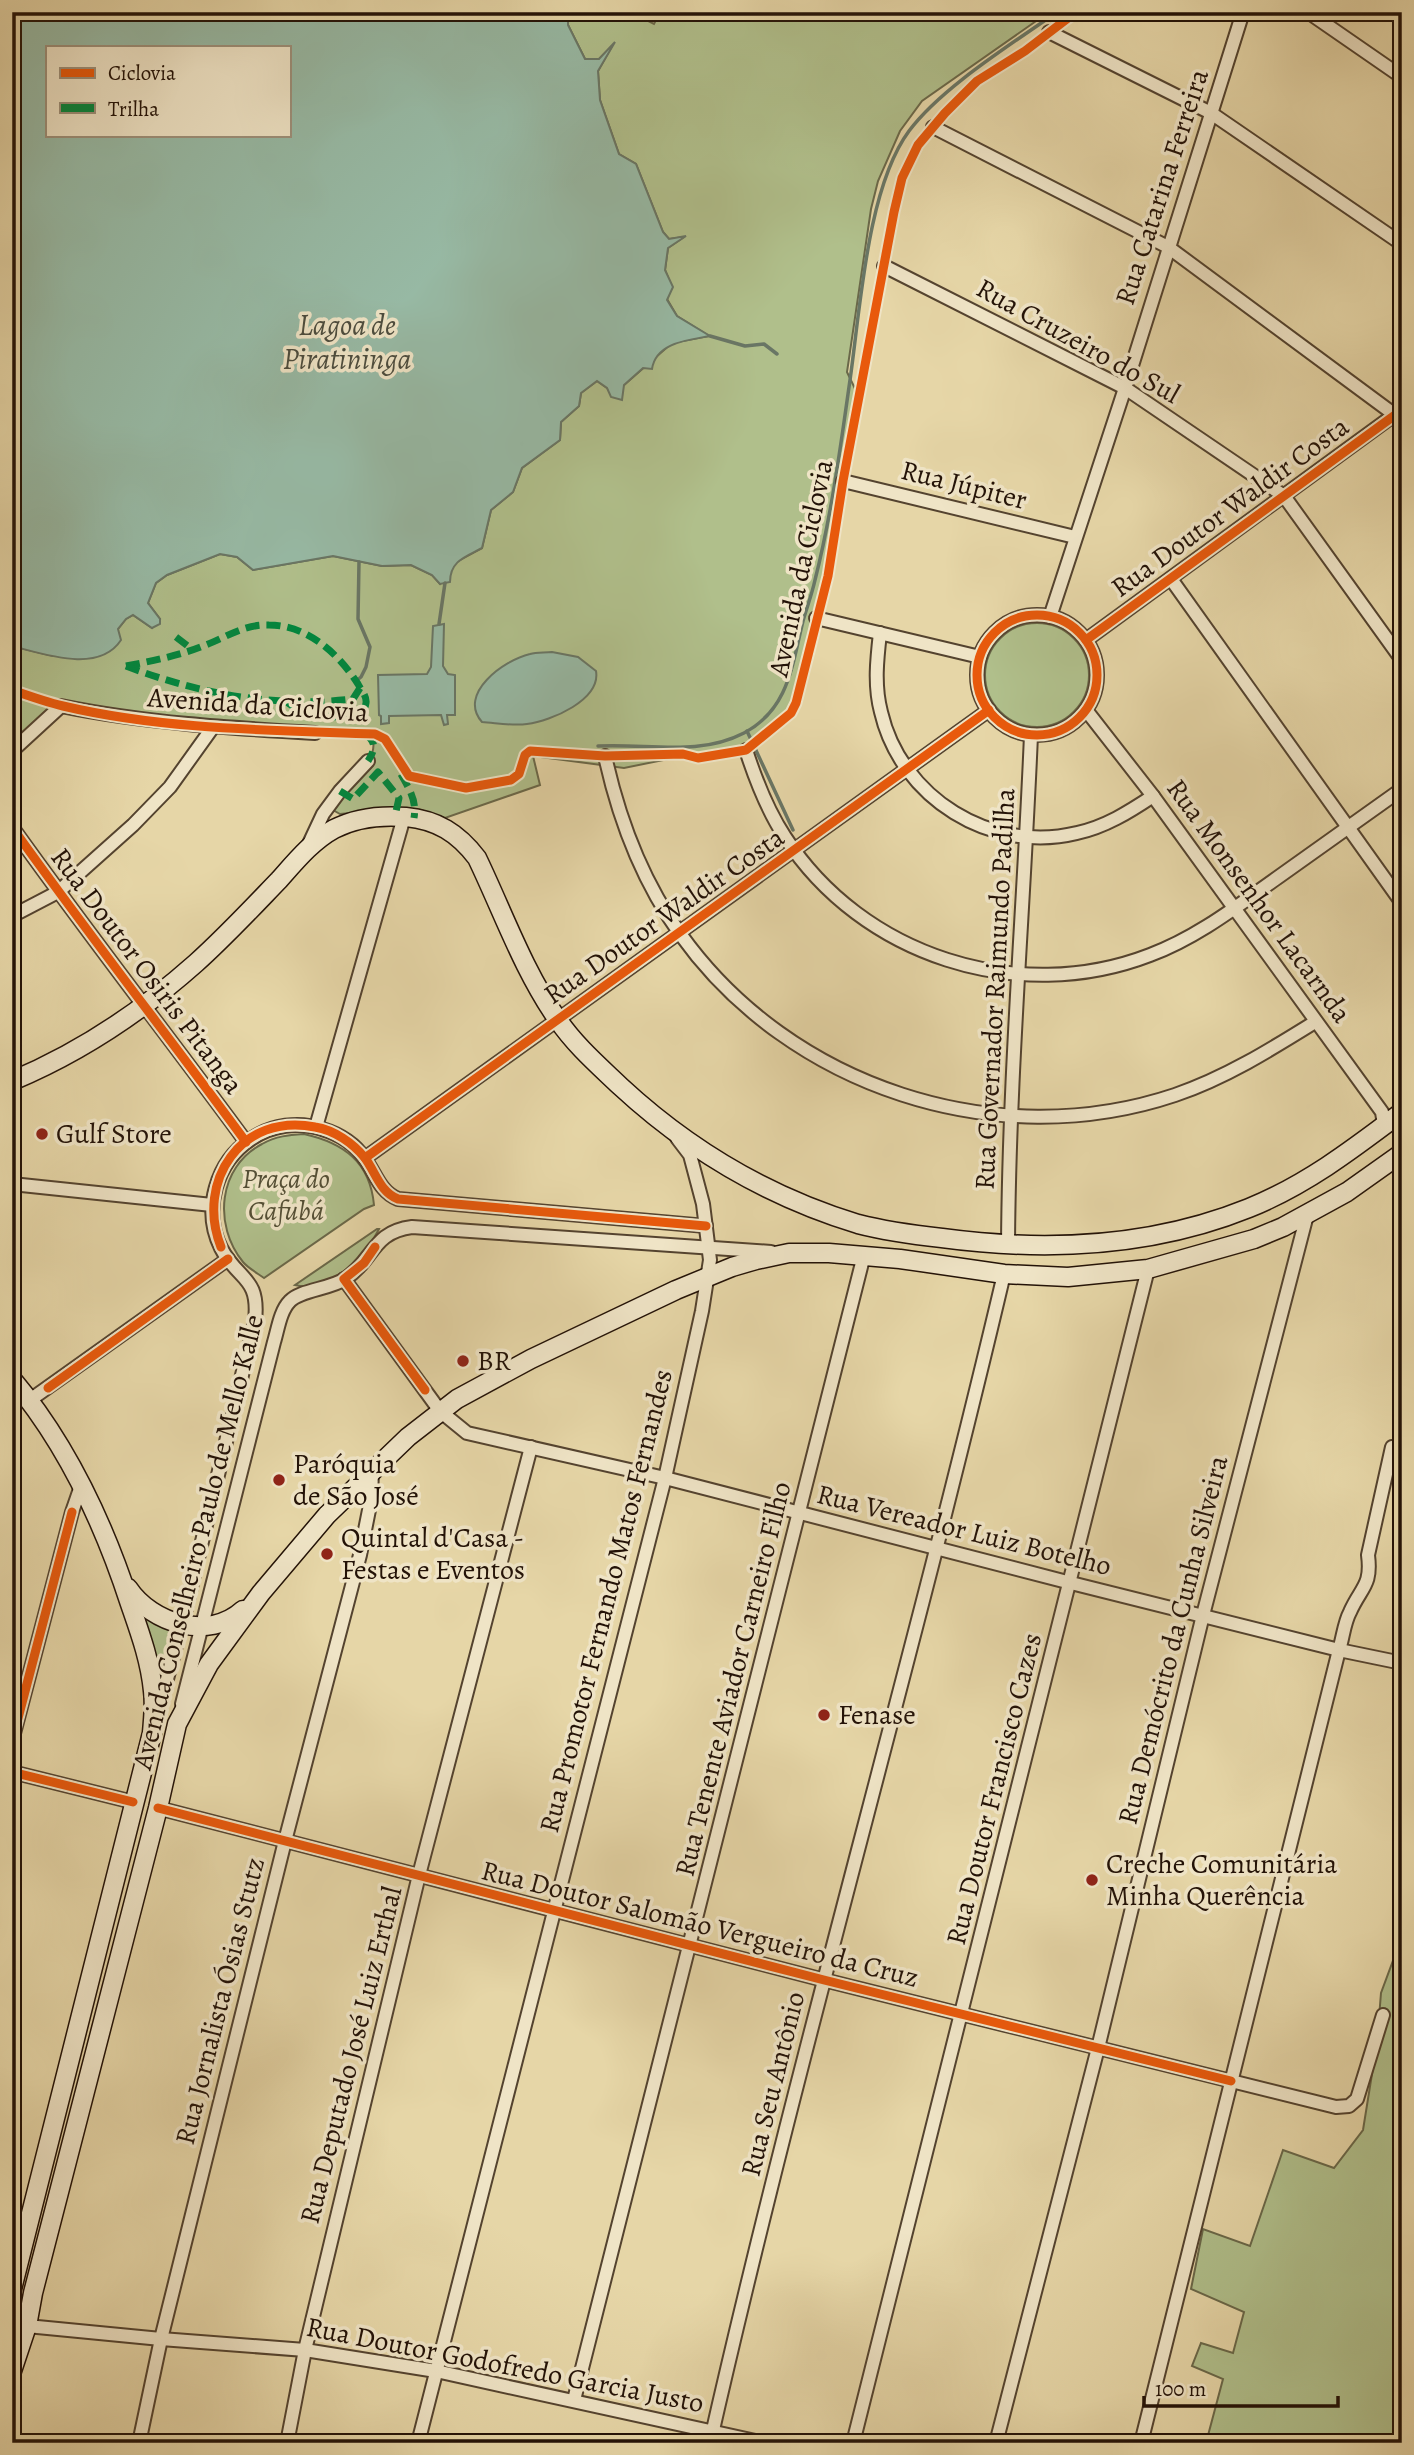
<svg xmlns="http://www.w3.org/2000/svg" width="1414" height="2455" font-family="Alegreya,serif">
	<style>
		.green { fill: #b0bf8b; stroke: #6a6849; stroke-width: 2 }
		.water { fill: #97b9a4; stroke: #697665; stroke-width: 2; fill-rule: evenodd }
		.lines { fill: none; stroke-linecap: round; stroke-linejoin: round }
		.stream { stroke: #697665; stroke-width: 3.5 }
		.street-casing { stroke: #54432f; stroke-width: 16 }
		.secondary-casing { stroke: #231207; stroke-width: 21 }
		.street { stroke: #efe4c6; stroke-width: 12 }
		.secondary { stroke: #efe4c6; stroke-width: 18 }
		.quiet { stroke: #00873e; stroke-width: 7; stroke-dasharray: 14 7; stroke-linecap: butt }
		.cycleway-casing { stroke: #efe4c6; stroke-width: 13 }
		.cycleway { stroke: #e8590c; stroke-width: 9 }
		.poi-dot { fill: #8f2418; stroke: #efe4c6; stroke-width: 2.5 }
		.labels { text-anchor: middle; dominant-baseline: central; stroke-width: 7; stroke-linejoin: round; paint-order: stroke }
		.street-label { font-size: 28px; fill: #231207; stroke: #efe4c6 }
		.poi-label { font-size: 28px; fill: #231207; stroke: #efe4c6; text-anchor: start }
		.park-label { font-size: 28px; font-style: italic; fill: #544f35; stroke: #efe4c6 }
		.water-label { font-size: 30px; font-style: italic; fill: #4c4c3e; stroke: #efe4c6 }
	</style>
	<rect width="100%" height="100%" fill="#e6d6a7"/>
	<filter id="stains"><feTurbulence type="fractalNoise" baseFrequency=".00286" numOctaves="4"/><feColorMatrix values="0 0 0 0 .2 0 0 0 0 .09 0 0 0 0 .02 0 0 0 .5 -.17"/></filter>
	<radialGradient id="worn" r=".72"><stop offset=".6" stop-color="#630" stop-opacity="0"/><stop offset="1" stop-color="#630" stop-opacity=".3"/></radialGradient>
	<g class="green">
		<path d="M568,12h77l-1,7 10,5 6,-12h389l-127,89 -22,30 -22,50 -7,28 -24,163 12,25 -31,179 -32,127 -5,10 -45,37 -48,8 -10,-3 -64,13 -91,-12 7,29 -95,33 -24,-8 -18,-2 -63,6 -7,-4 39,-56c3,-10 2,-15 -7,-20l-50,-1 -254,-27 -49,45v-105l41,10 65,-27 8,-10 7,-4 19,13 8,-9 -12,-16 8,-20 11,-8 53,-21 17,3 16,13 80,-14 49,10 29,-1 21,10 8,9 16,-22 26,-14 9,-38 22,-18 9,-24 38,-28 1,-18 18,-16 2,-13 16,-12 10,7 17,-3 48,-42 37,-7 -32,-20 -10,-17 5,-12 -7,-17 3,-22 16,-11 -15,2 -6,-7 -27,-68 -17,-10 -19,-54 -2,-29 14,-25 -13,13h-14l-17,-34z"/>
		<circle cx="1037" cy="675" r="52"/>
		<path d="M304,1134c40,9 66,28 70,71l-10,4 -100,69c-7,-5 -16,-10 -21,-16 -30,-37 -25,-95 19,-118 14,-8 27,-9 42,-10z"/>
		<path d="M377,1229h2c-13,28 -51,64 -84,56z"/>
		<polygon points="136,1607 176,1628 157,1704"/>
		<polygon points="1394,1958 1402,1960 1402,2443 1206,2443 1223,2379 1192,2366 1201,2343 1233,2353 1244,2312 1191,2289 1203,2229 1250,2246 1283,2150 1334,2168 1363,2130 1377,2043 1381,1993"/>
	</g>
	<g class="water">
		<path d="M12,12h556v13l17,34h14l16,-17 -17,29 2,29 19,54 17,10 27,68 6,7 17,-3 -18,12 -3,22 8,17 -6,13 10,16 33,20c-21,4 -54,6 -58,33l-9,-1 -19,17 -2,15 -11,-3 -4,-9 -10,-7 -16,12 -2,13 -18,16 -1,18 -38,28 -9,24 -22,18 -9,38c-17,9 -32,13 -32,34l-10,2 -8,-9 -21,-10 -29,1 -49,-10 -80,14 -16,-13 -17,-3 -53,21 -11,8 -8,20 12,16v5l-8,4 -19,-13 -7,4 -8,10 3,11c-22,34 -77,14 -109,6zM47,47h242v88h-242z"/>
		<polygon points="444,624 443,666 448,674 455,675 455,715 447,715 448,724 444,725 441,715 389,716 389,723 381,724 381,716 379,715 378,675 427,674 431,667 433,626"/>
		<path d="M552,652l26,5 18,14c5,29 -45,50 -69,53 -15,2 -30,-1 -45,-2 -25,-28 22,-62 48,-68 7,-2 15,-1 22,-2z"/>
	</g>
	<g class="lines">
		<g class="stream">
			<polyline points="710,336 745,346 764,344 777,354"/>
			<polyline points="439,624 445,583"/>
			<polyline points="356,681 361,677 366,667 370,647 358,619 359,562"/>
			<polyline points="747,731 793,830"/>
			<path d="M598,746c49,-3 100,11 146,-13 45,-24 48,-68 59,-112 4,-14 9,-27 12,-41 16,-63 25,-129 34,-193 11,-72 17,-198 60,-256 33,-44 103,-87 148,-119"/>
		</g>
		<g class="street-casing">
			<g id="street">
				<polyline points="1308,12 1402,77"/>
				<polyline points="1049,32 1211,113 1402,244"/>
				<polyline points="933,127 1168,247 1395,415 1402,424"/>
				<polyline points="884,266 1125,388 1284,496 1402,660"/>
				<polyline points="843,481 1075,537"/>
				<polyline points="1171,579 1402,903"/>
				<circle cx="1037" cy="675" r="60"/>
				<polyline points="1050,617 1125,388 1243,12"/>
				<polyline points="816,618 980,657"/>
				<path d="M880,633c-3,26 -6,53 1,79 20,86 110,142 196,121 28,-6 52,-21 76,-37"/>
				<polyline points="1086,640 1401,410"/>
				<polyline points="1086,710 1153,796 1382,1112 1384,1125"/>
				<path d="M746,750c10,31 21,60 39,87 77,119 233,169 365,118 46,-17 86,-48 127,-77 41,-29 83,-59 125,-89"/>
				<path d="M12,751l49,-45c84,17 169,22 254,27"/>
				<path d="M605,756c14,64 37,125 76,179 109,152 315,220 494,160 50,-17 95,-45 140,-73"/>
				<path d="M12,827c76,107 157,210 234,315"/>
				<polyline points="308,846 323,814 340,791 368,761"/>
				<polyline points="12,916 58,892 133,825 170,787 213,727"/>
				<polyline points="316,1127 404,817"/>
				<polyline points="365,1158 989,710"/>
				<polyline points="12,1184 212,1205"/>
				<path d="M1008,1246c1,-171 16,-341 23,-511"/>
				<polyline points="344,1279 440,1411 467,1433 665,1478 1071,1583 1339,1650 1402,1663"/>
				<polyline points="30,1400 228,1259"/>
				<path d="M182,1704l92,-362c4,-13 6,-31 16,-41 10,-11 40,-12 55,-22 29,-19 27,-47 67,-52l359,25"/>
				<path d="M159,1709l27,-101 69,-287c5,-45 -17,-40 -34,-73 -19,-38 -5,-86 30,-109 20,-14 48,-18 71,-10 17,5 33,15 43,30 11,15 15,33 33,40l308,27"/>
				<polyline points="12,1741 72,1512 81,1486"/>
				<polyline points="12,1772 133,1802"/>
				<polyline points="158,1808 824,1980 1336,2107 1349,2106 1357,2099 1383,2015"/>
				<polyline points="27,2326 161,2339 305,2350 436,2371 764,2443"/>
				<polyline points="574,2400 864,1255"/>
				<polyline points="139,2443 161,2339 285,1841 360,1555 371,1500 372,1470"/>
				<polyline points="287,2443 305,2350 419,1875 531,1447"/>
				<polyline points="418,2443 665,1478 702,1311 710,1260 703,1204 690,1155 677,1138"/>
				<path d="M710,2443c89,-392 202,-778 294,-1169"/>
				<polyline points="853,2443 1148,1269"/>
				<polyline points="996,2443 1098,2048 1203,1615 1307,1215"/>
				<path d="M1141,2443l198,-793c4,-12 5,-27 11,-38 11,-25 22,-26 18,-57l24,-108"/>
			</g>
		</g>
		<g class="secondary-casing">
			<g id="secondary">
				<path d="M12,1081c67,-28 130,-70 184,-118 29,-26 56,-55 83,-83 16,-18 33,-39 55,-51 23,-12 47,-14 72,-12 31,3 52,16 71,41 26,54 46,112 81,162 17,25 40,45 62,66 68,63 149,111 238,138 27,7 57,11 84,14 104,14 208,10 307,-30 57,-23 104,-59 153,-96"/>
				<path d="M12,1379c54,64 92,145 118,225 10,29 20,56 23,87 2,14 0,28 -1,42l-140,556"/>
				<path d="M128,1588c24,36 81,53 115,22"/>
				<polyline points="12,2371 27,2326 33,2293 158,1808 177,1724 209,1664 261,1593 327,1515 408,1437 457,1399 531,1359 676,1290 732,1267 756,1260 789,1253 829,1253 900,1259 1004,1274 1068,1277 1148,1269 1254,1239 1283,1227 1347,1192 1402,1153"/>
			</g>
		</g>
		<use href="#street" class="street"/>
		<use href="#secondary" class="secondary"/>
		<g class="quiet">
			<polyline points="176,637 193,650"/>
			<path d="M126,666c26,-5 52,-10 77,-20 22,-8 41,-22 66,-21 38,0 69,28 89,59 3,6 9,12 8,19 -1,17 -46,15 -58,11 -8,-2 -15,-8 -23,-13"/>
			<path d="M126,666c73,28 149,42 227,33l7,-11"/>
			<path d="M365,734c12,8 10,16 3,27"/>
			<path d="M401,774c8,15 16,26 13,44"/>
			<polyline points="340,791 353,799 378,772 399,798 395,816"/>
		</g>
		<g class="cycleway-casing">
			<g id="cycleway">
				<circle cx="1037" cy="675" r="60"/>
				<polyline points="1086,640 1402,410"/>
				<path d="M12,690c17,6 34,12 51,16 102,24 209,24 312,28l10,5 24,37 57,12 45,-8 8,-6 6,-19 5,-4 75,5 78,-2 15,4 48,-8 45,-37 5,-10 32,-127 15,-95 51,-269 8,-34 16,-33 27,-32 32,-32 48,-30 51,-39"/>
				<path d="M12,827c76,107 157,210 234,315"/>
				<polyline points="365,1158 989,710"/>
				<path d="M221,1247c-26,-66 21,-135 94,-120 19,3 38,16 50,31 11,15 15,34 33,41l308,27"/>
				<polyline points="375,1247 364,1263 344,1279 425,1390"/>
				<polyline points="48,1388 228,1259"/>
				<polyline points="12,1741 72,1512"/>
				<polyline points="12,1772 133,1802"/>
				<polyline points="158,1808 824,1980 1231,2081"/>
			</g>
		</g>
		<use href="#cycleway" class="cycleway"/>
	</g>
	<g class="poi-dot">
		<circle cx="42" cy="1134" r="7"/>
		<circle cx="463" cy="1361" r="7"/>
		<circle cx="279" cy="1480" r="7"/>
		<circle cx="327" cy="1554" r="7"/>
		<circle cx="824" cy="1715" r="7"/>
		<circle cx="1092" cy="1880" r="7"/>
	</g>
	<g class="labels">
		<g class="street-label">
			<text transform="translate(1162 187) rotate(-72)">Rua Catarina Ferreira</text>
			<text transform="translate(1078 341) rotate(29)">Rua Cruzeiro do Sul</text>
			<text transform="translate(964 485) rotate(14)">Rua Júpiter</text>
			<text transform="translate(1230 507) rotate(-36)">Rua Doutor Waldir Costa</text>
			<text transform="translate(801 568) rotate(-78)">Avenida da Ciclovia</text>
			<text transform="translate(258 705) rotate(4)">Avenida da Ciclovia</text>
			<text transform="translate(1259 901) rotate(54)">Rua Monsenhor Lacarnda</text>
			<text transform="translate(664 916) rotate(-35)">Rua Doutor Waldir Costa</text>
			<text transform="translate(147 971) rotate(53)">Rua Doutor Osiris Pitanga</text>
			<text transform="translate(995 989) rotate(-87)">Rua Governador Raimundo Padilha</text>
			<text transform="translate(964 1530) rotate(14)">Rua Vereador Luiz Botelho</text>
			<text transform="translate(198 1542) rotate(-76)">Avenida Conselheiro Paulo de Mello Kalle</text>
			<text transform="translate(606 1601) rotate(-76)">Rua Promotor Fernando Matos Fernandes</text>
			<text transform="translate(1173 1640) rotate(-76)">Rua Demócrito da Cunha Silveira</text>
			<text transform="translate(733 1679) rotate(-76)">Rua Tenente Aviador Carneiro Filho</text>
			<text transform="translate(994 1789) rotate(-76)">Rua Doutor Francisco Cazes</text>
			<text transform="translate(700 1924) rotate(14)">Rua Doutor Salomão Vergueiro da Cruz</text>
			<text transform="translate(220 2001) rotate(-76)">Rua Jornalista Ósias Stutz</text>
			<text transform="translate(351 2055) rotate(-76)">Rua Deputado José Luiz Erthal</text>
			<text transform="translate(773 2084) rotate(-76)">Rua Seu Antônio</text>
			<text transform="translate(505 2365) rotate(11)">Rua Doutor Godofredo Garcia Justo</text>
		</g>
		<g class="poi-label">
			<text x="56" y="1134">Gulf Store</text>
			<text x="477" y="1361">BR</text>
			<text x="293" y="1464">Paróquia<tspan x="293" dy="32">de São José</tspan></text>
			<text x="341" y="1538">Quintal d'Casa -<tspan x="341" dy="32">Festas e Eventos</tspan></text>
			<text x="838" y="1715">Fenase</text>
			<text x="1106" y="1864">Creche Comunitária<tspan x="1106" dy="32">Minha Querência</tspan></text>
		</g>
		<g class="park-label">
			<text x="286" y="1179">Praça do<tspan x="286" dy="32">Cafubá</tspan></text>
		</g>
		<g class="water-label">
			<text x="347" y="325">Lagoa de<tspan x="347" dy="34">Piratininga</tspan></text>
		</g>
	</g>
	<rect width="1414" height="2455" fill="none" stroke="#e6d6a7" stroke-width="42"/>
	<rect x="14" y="14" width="1386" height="2427" fill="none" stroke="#231207" stroke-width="3.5"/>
	<rect x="21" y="21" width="1372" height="2413" fill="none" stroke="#231207" stroke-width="2"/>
	<rect x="46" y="46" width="245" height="91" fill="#efe4c6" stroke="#9d907a" stroke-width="2"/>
	<rect x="60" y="68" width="35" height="10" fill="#e8590c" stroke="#9d907a" stroke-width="2"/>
	<text x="108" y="80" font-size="21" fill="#231207">Ciclovia</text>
	<rect x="60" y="103" width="35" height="10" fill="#00873e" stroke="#9d907a" stroke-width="2"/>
	<text x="108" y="116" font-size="21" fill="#231207">Trilha</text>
	<path d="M1144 2396v10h194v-10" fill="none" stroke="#231207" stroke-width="3.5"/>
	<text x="1155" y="2396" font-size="21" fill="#231207" stroke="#efe4c6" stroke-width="5" paint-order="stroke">100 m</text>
	<rect width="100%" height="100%" filter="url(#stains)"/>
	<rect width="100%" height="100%" fill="url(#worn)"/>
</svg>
